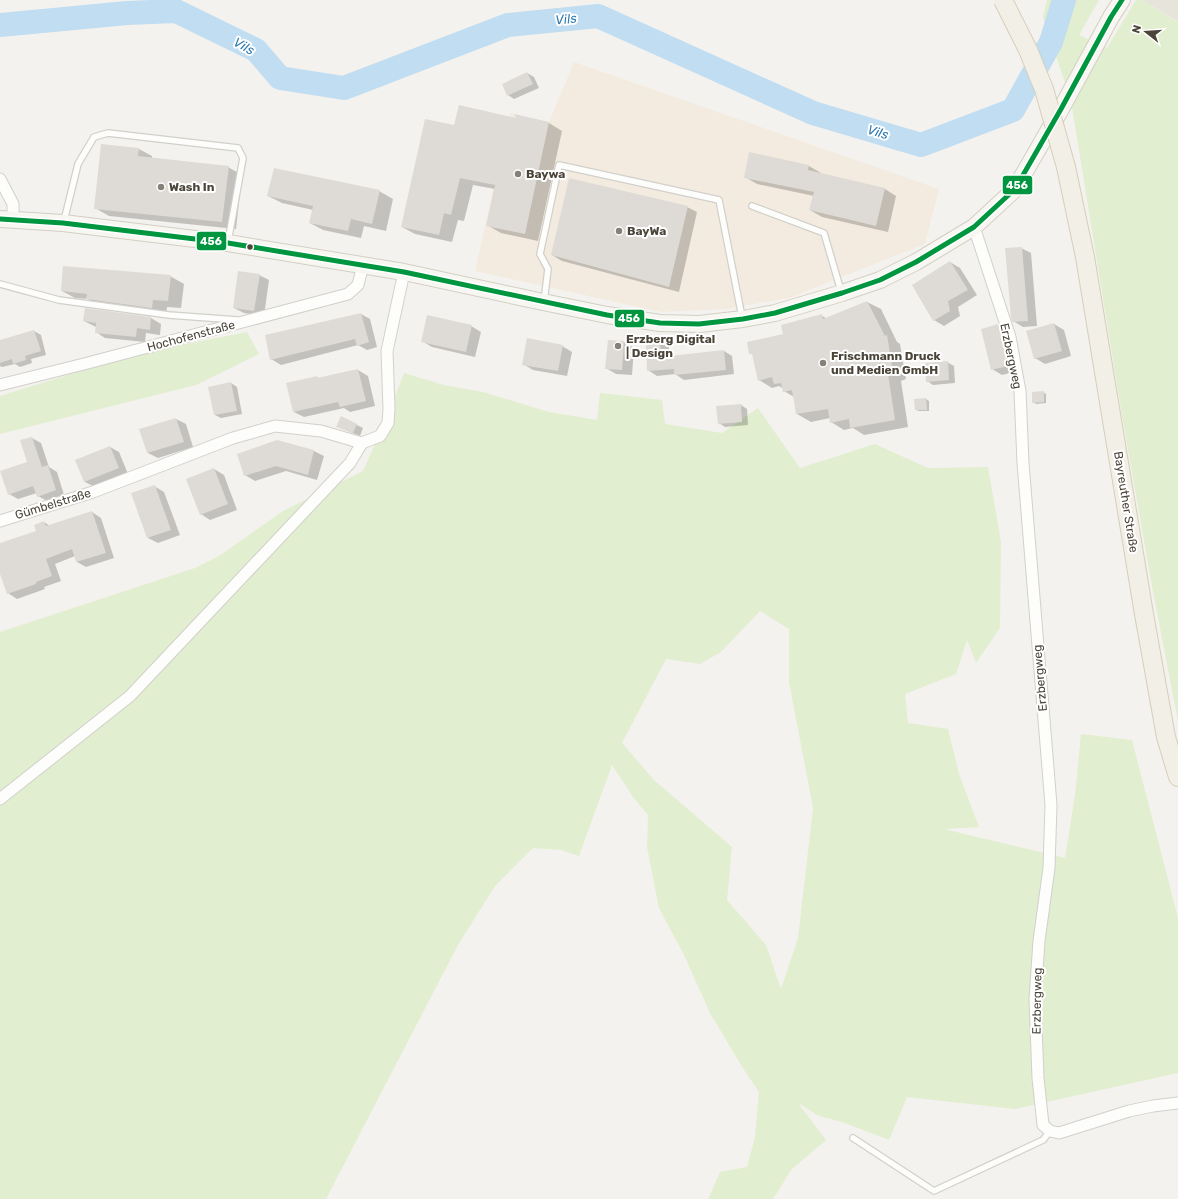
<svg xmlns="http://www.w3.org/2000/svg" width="1178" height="1199" font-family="Rubik,sans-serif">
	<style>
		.residential { fill: #e7e4dc }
		.commercial { fill: #f3ebdf }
		.green { fill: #e1eecf; fill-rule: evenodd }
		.shadow { fill: #0003 }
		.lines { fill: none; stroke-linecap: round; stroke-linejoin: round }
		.river { stroke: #c0ddf1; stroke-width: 24 }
		.building { fill: #dedbd6 }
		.lane-casing { stroke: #d2d0cb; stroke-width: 8 }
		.street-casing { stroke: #d2d0cb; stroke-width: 13 }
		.secondary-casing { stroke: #d3cfc5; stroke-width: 18 }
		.primary-casing { stroke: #d6cebb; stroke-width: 20 }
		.lane { stroke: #fdfdfc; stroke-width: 5.5 }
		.street { stroke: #fdfdfc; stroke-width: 11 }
		.secondary { stroke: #f7f6f1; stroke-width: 16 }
		.primary { stroke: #f2efe6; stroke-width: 18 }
		.primary-bridge-casing { stroke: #d6cebb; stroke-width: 20; stroke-linecap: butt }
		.primary-bridge { stroke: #f2efe6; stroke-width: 18 }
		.bus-1-casing { stroke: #fff; stroke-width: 8 }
		.bus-1 { stroke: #00963f; stroke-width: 5 }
		.poi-dot { fill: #868178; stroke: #fff; stroke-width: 1.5 }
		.bus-dot { fill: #4b4439; stroke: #fff; stroke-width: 1.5 }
		.labels { text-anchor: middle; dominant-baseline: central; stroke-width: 4; stroke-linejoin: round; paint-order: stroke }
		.poi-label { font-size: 12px; font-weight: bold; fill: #4b4439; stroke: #fff; text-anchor: start }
		.street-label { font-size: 12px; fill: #4b4439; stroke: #fff }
		.water-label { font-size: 13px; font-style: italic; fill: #2e7ab2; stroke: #fff }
		.line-badge { stroke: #fff; stroke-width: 1.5 }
		.badge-label { font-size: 11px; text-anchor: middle; font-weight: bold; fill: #fff }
	</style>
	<rect width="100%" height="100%" fill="#f4f2ee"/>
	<polygon class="residential" points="1142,0 1178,0 1178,20 1177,21"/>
	<polygon class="commercial" points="574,62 939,189 925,244 789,298 726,309 661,312 475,271 510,113 549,122"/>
	<g class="green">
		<polygon points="1047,0 1099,0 1079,35 1107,48 1136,0 1142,0 1176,21 1178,19 1178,721 1153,592 1121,410 1071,101 1043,17"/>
		<polygon points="247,332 259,354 196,385 0,434 0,396 135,354"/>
		<path d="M404,373l40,12 39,7 66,20 48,8 3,-27 62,7 3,24 57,9 36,-25 42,60 75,-24 53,24 60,-1 13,75 -1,86 -24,35 -9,-23 -11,34 -51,20 3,29 40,6 11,45 20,53 -35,2 121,29 10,-63 6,-61 51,6 46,178v155l-163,36 -108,-12 -18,43 -47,-18 -23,-6 -21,-13 28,37 -35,30 -18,29h-65l12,-27 27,-5 8,-30 4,-45 -18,-27 -31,-52 -26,-58 -25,-47 -12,-61 1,-32 -15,-18 -21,-32 -33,91 -18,-6 -28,-2 -38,38 -37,59 -132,254h-326v-567l195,-64 24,-12 64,-45 80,-40 25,-56zM760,611l29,18v53l24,126 -15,130 -17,51 -15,-44 -39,-45 5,-53 -78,-67 -32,-37 44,-84 34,5 21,-12z"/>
	</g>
	<g class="shadow">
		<polygon points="527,73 534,77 539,88 514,99 508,95"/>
		<polygon points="516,115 549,123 562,131 538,241 501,233 487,225 495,189 473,185 464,221 458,220 452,242 415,234 402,227 455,127 517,119"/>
		<polygon points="139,149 152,156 152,159 228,167 242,175 236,229 109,216 95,208"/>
		<polygon points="809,166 821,173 820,174 885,189 896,196 888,232 822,217 810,210 814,196 757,184 745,177"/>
		<polygon points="379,191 393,199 386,231 364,226 361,238 323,230 310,223 313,210 282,203 268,196"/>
		<polygon points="687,207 697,212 679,292 562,261 552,255"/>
		<polygon points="1021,248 1031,253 1037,326 1023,327 1013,321"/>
		<polygon points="950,262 960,268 977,295 958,307 960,316 944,326 934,320"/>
		<polygon points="259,275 269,280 264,316 244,313 234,308"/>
		<polygon points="170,276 184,284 181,308 167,307 166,315 100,307 88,299 75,298 62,291"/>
		<polygon points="867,302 881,309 897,342 900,344 906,379 901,381 908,427 864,435 853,428 844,430 831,422 830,418 811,422 797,414 794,397 784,391 784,389 779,386 772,388 759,380 753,355 750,353 821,315 827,319"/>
		<polygon points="86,309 151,318 161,324 160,335 146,333 145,342 105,338 96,332 96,327 84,321"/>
		<polygon points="361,314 370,319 377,347 367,350 358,345 281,365 271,359"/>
		<polygon points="1054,324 1064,330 1071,356 1045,364 1035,358"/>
		<polygon points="998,325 1008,331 1018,371 1002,375 992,369"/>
		<polygon points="471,326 481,332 475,357 432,347 422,341"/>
		<polygon points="34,331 41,335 46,355 31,359 32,363 20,367 15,364 2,367 0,366 0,341"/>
		<polygon points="624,342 634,348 632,375 616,374 606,368"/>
		<polygon points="660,342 669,347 669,357 724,351 732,356 734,374 684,380 675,374 657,376 648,370"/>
		<polygon points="562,346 572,352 567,376 533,370 523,364"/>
		<polygon points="947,362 954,366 955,383 933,385 927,381"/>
		<polygon points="358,370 368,376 375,406 350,412 344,408 304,417 294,412 288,384 317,377 320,379"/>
		<polygon points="231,383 237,387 242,414 221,418 215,415"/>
		<polygon points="1043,392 1046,394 1046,403 1036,404 1033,402"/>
		<polygon points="926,399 929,401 929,411 919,411 916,410"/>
		<polygon points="741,405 747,409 748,425 725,427 719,423"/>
		<polygon points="342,418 363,428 360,436 338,427"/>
		<polygon points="176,419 186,424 193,447 158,458 148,453 141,430"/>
		<polygon points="32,438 41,443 49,467 57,472 64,495 47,501 38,496 37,493 18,499 9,494 29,462"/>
		<polygon points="277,441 314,451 324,456 317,480 286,471 255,481 245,475"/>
		<polygon points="110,447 119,452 128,474 95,487 85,482 76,460"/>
		<polygon points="214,469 224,475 237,510 210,520 201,514"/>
		<polygon points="154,486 164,492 180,535 158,543 148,538"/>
		<polygon points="92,512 101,518 114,558 86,567 77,562 75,556 55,564 61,581 44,587 45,589 17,599 8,593 0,570 0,544 37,532 44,522 50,526"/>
	</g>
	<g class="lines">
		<polyline class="river" points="0,25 127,13 176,11 256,50 280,78 344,88 508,25 598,16 813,113 921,145 1013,110 1051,42 1064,0"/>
	</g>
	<g class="building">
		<polygon points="527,72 533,84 507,96 502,84"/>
		<polygon points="459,105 516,118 514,114 549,122 525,234 486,226 495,185 460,178 451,215 444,213 439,235 401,227 425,119 454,125"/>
		<polygon points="101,144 139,148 138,156 229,166 222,222 94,209"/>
		<polygon points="749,152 809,165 808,170 885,188 876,226 809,210 814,192 744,178"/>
		<polygon points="274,168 380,190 372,224 351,219 348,231 309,223 313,206 267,196"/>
		<polygon points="569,178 688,206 669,287 551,255"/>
		<polygon points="1022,247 1028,321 1012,322 1011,317 1005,248"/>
		<polygon points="950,261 968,290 948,301 950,311 933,321 912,285"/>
		<polygon points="63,266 171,275 168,301 153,300 152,308 86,299 87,294 61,291"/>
		<polygon points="238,271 260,274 254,311 233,308"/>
		<polygon points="867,301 885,336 887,335 893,372 888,374 895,420 850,428 849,419 830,423 828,409 796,414 792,390 783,392 781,383 774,384 772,377 758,381 752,354 749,354 747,342 783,334 781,325 822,314 823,319"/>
		<polygon points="85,308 151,317 150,330 137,328 136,337 95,333 96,323 83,321"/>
		<polygon points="361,313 369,342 357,346 355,339 270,360 265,335"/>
		<polygon points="427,315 472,325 466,352 421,342"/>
		<polygon points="1054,323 1062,351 1034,359 1026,331"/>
		<polygon points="998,324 1003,339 1008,366 991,370 981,329"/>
		<polygon points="34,330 41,351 25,356 26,360 13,364 12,359 0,363 0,340"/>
		<polygon points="527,338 563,345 558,371 522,365"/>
		<polygon points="608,340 624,341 622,370 605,369"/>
		<polygon points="660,341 661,357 724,350 726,370 674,375 674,369 647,371 646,342"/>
		<polygon points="948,361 949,380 926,382 925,363"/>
		<polygon points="358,369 366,401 340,407 338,402 293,412 286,383 317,376 317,378"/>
		<polygon points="231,382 237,411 214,415 208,387"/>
		<polygon points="1044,391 1044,402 1032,403 1032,392"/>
		<polygon points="926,398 927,410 915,410 914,399"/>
		<polygon points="741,404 742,422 718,424 716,406"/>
		<polygon points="341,416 357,424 353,433 336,427"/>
		<polygon points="176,418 184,442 147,453 139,429"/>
		<polygon points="32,437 42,467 48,465 56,490 37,497 33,486 8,495 0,471 27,462 20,440"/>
		<polygon points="277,440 314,450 308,475 276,466 244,476 237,454"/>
		<polygon points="110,446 119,468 84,482 75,460"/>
		<polygon points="214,468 228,504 200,515 186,479"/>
		<polygon points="155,485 171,530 147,538 131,493"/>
		<polygon points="92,511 106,553 76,562 72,549 46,559 52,576 36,582 36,584 7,594 0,574 0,543 36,531 34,525 44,521 46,526"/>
	</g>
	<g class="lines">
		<g class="lane-casing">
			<g id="lane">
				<polyline points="752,206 824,233 841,291"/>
				<polyline points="64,221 78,164 94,137 108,133 238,148 243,158 228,242"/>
				<polyline points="0,284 59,300 169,315 237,320"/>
				<polyline points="544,302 548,269 540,254 559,165 719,200 742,317"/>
				<polyline points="853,1138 934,1191 1043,1140 1050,1131"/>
			</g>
		</g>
		<g class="street-casing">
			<g id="street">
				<polyline points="0,179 13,204 13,220"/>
				<polyline points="974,227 1010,337 1020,391 1023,463 1051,805 1049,868 1039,941 1035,999 1038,1078 1043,1125 1050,1131 1059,1133 1129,1111 1153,1106 1178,1103"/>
				<polyline points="0,385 84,364 348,294 358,285 363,265"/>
				<polyline points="0,521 93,492 233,438 275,426 321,431 362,443 380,436 388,423 389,409 387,351 404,272"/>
				<polyline points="0,799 130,696 350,463 362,443"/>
			</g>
		</g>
		<g class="secondary-casing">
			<polyline id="secondary" points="0,219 63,223 228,243 404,272 543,302 607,315 660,323 699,324 743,319 775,313 842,293 880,280 916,262 974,227 1015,189 1061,109 1111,17 1122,0"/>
		</g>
		<g class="primary-casing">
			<polyline id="primary" points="1066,167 1085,257 1144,614 1166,737 1178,777"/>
		</g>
		<use href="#lane" class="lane"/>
		<use href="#street" class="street"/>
		<use href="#secondary" class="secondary"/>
		<use href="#primary" class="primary"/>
		<g class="primary-bridge-casing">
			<polyline id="primary-bridge" points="1003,0 1028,50 1044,89 1066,167"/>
		</g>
		<use href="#primary-bridge" class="primary-bridge"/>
		<g class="bus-1-casing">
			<polyline id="bus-1" points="0,219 63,223 228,243 404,272 607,315 660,323 699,324 743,319 775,313 842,293 880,280 916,262 974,227 1015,189 1061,109 1111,17 1122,0"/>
		</g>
		<use href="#bus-1" class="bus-1"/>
	</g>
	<g class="poi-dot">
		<circle cx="518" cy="174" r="4"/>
		<circle cx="161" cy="187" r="4"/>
		<circle cx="619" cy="231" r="4"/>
		<circle cx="618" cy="346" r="4"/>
		<circle cx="823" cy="363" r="4"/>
	</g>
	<circle class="bus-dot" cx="250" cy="247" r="3.5"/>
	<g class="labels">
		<g class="poi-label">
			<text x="526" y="174">Baywa</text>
			<text x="169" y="187">Wash In</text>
			<text x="627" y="231">BayWa</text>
			<text x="626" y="339">Erzberg Digital<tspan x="626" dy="14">| Design</tspan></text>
			<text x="831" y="356">Frischmann Druck<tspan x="831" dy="14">und Medien GmbH</tspan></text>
		</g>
		<g class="street-label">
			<text transform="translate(191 336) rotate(-15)">Hochofenstraße</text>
			<text transform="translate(1011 356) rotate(78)">Erzbergweg</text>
			<text transform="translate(1126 502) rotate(81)">Bayreuther Straße</text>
			<text transform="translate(53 504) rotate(-17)">Gümbelstraße</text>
			<text transform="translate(1040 678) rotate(-95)">Erzbergweg</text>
			<text transform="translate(1037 1001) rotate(-89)">Erzbergweg</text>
		</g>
		<g class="water-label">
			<text transform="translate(566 19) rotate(-6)">Vils</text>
			<text transform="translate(244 46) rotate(29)">Vils</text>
			<text transform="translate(878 132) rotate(17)">Vils</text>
		</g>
	</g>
	<g class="line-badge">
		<rect x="1002" y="175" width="31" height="20" rx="4" fill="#00963f"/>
		<rect x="196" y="231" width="31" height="20" rx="4" fill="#00963f"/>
		<rect x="614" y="309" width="31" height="19" rx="4" fill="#00963f"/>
	</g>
	<g class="badge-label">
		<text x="1017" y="189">456</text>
		<text x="211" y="245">456</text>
		<text x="629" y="322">456</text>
	</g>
	<g transform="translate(1146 32) rotate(287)" stroke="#ffffff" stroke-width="3" paint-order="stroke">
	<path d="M0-3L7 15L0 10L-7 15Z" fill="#4b4439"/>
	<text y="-6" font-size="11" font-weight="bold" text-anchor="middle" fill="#4b4439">N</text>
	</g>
</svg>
